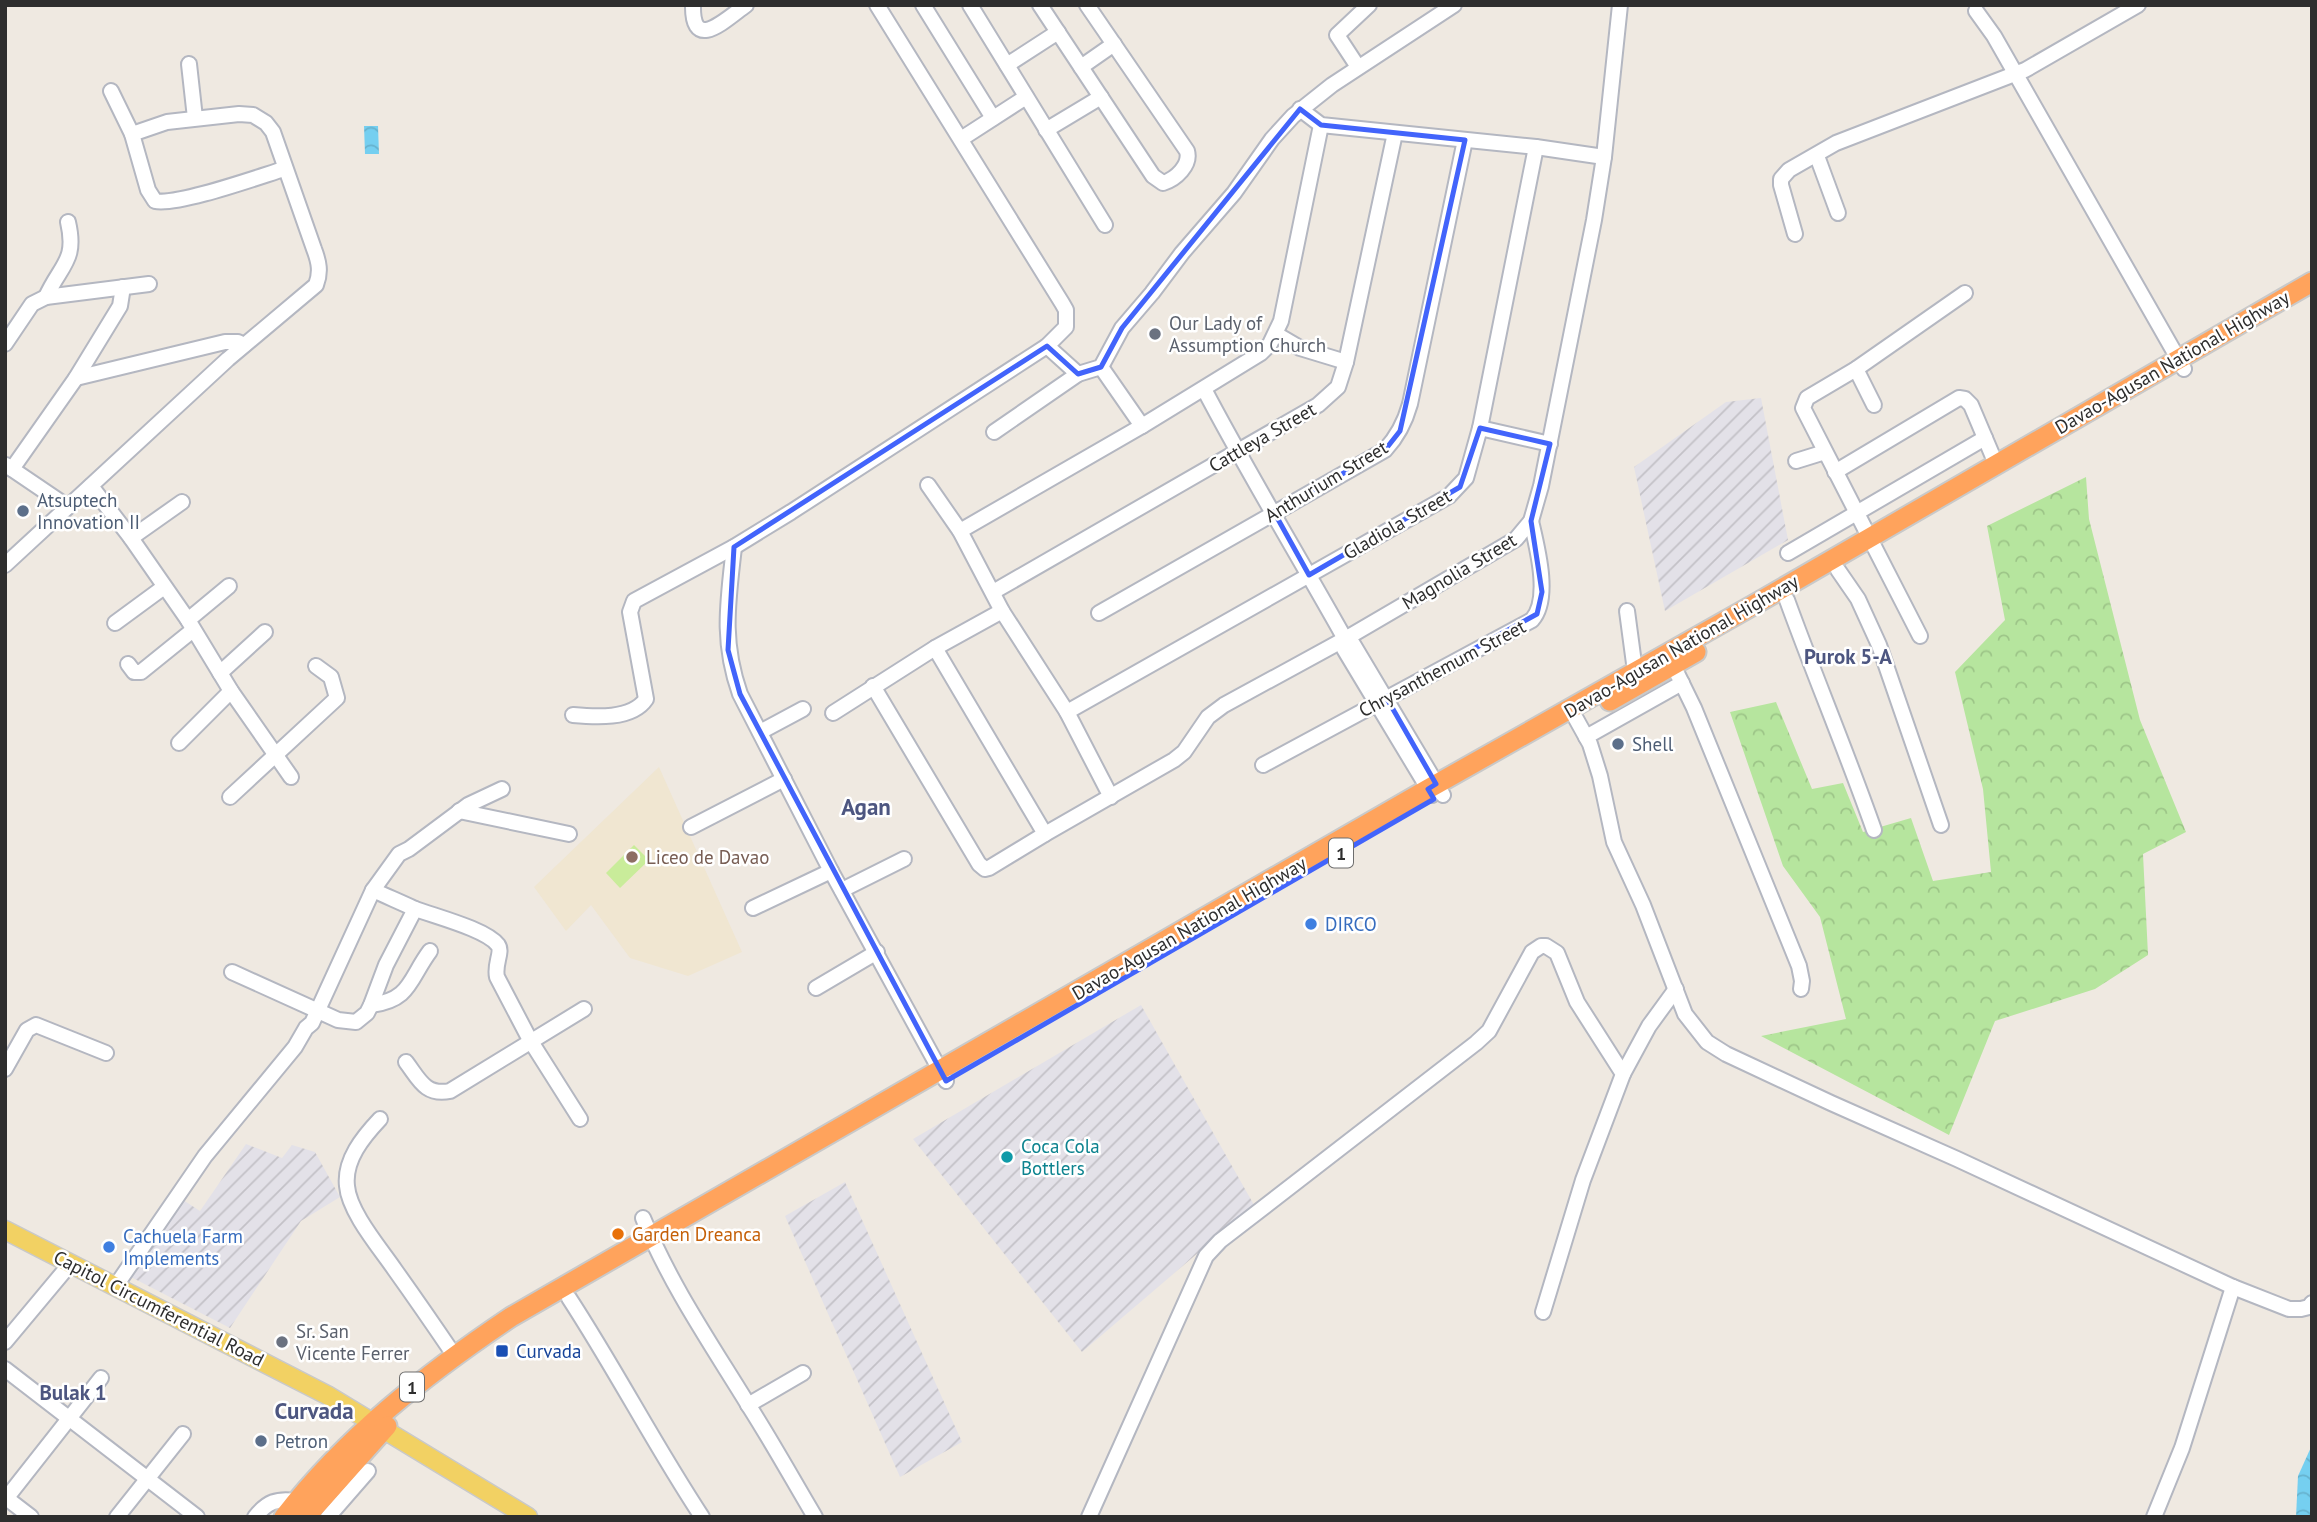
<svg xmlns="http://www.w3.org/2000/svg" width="2317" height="1522" font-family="'PT Sans',sans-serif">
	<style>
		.industrial { fill: url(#industrial-furrows) }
		.education { fill: #f0e6d1 }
		.forest { fill: url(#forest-crowns) }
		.pitch { fill: #c9ec9a }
		.water { fill: url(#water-waves) }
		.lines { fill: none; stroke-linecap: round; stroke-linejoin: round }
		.minor-casing { stroke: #b4b7c1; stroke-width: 18 }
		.major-casing { stroke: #c9c9c9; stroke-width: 21 }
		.highway-casing { stroke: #c9c9c9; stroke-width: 23 }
		.minor { stroke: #fff; stroke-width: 14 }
		.major { stroke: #f2d163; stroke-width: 18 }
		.highway { stroke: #ffa35c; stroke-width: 19 }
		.marked { fill: none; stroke: #4264fb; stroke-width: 5; stroke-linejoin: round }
		.worship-dot { fill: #6b7280; stroke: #fff; stroke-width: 2.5 }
		.service-dot { fill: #5c6f8a; stroke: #fff; stroke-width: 2.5 }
		.education-dot { fill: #8d6e63; stroke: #fff; stroke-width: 2.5 }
		.shop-dot { fill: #3f7fe0; stroke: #fff; stroke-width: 2.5 }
		.culture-dot { fill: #0f9aa8; stroke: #fff; stroke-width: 2.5 }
		.food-dot { fill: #e8710a; stroke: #fff; stroke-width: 2.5 }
		.transit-dot { fill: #1a4fb4; stroke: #fff; stroke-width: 2.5 }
		.labels { text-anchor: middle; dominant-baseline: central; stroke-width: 5; stroke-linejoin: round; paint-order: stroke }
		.shield { fill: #fff; stroke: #6d6d6d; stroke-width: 2 }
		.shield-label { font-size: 18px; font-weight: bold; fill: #2e2e2e }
		.worship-label { font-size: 19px; fill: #5b616d; stroke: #fff; text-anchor: start }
		.street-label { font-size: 19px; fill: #2e2e2e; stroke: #fff }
		.service-label { font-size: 19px; fill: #4e5e75; stroke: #fff; text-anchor: start }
		.education-label { font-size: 19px; fill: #785e54; stroke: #fff; text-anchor: start }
		.shop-label { font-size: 19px; fill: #366cbe; stroke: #fff; text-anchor: start }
		.culture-label { font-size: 19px; fill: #0d838f; stroke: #fff; text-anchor: start }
		.food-label { font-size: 19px; fill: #c56008; stroke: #fff; text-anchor: start }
		.transit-label { font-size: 19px; fill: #164399; stroke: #fff; text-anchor: start }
		.neighbourhood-label { font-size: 21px; font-weight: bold; fill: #4d5680; stroke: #fff }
		.quarter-label { font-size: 23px; font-weight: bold; fill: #4d5680; stroke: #fff }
	</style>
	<defs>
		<pattern id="industrial-furrows" width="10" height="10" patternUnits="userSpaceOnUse" patternTransform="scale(1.75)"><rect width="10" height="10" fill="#e3e1e8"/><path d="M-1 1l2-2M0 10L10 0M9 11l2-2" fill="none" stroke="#c3c1c7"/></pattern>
		<pattern id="forest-crowns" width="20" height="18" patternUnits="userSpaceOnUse" patternTransform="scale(1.75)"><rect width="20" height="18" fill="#b6e59e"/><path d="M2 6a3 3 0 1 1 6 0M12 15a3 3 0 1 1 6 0" fill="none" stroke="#9dc588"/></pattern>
		<pattern id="water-waves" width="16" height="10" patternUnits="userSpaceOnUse" patternTransform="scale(1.75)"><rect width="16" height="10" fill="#75cff0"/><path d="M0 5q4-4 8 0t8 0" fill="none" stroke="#66b2ce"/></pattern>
	</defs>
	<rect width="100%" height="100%" fill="#efe9e1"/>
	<g class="industrial">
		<polygon points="1761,398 1788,540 1665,611 1634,467 1726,402"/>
		<polygon points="1141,1005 1254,1205 1082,1352 913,1139"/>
		<polygon points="246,1144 282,1158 292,1145 315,1152 340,1197 301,1221 230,1328 127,1275 180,1198 200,1211"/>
		<polygon points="845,1182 962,1442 900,1477 785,1216"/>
	</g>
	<polygon class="education" points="659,767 742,952 688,976 630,958 591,905 566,931 534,887"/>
	<polygon class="forest" points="2086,477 2089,519 2140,720 2186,832 2143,854 2148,955 2095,989 1995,1021 1949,1135 1761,1036 1846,1019 1820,917 1783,866 1730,712 1776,702 1812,789 1843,783 1863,832 1911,818 1933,881 1991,872 1983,789 1955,672 2005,620 1987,526"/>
	<polygon class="pitch" points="634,845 649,860 620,888 606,873"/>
	<g class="water">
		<polygon points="364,126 378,126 379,154 365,154"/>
		<polygon points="2312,1445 2312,1517 2296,1517 2298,1476"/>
	</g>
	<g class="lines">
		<g class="minor-casing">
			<g id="minor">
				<path d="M693,5c-1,48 32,15 53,0"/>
				<polyline points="923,5 993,118"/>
				<polyline points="970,5 1105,225"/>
				<path d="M1040,5l113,171 10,7c13,-4 28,-18 24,-32l-100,-146"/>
				<polyline points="1976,11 1994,36 2184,369"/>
				<polyline points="189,64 195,118"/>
				<polyline points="1007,65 1058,32"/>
				<polyline points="1081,67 1114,44"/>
				<polyline points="1358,67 1337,35 1369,5"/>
				<path d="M111,91l21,43 16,56 7,11c22,5 103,-24 129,-32"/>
				<polyline points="1300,109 1321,125 1536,147 1604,157"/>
				<polyline points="1046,130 1101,97"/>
				<polyline points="961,139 1026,97"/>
				<polyline points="1817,156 1838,213"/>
				<polyline points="1795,234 1781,185 1781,179 1789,170 1836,143 2025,70 2138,5"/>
				<path d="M46,297c15,-33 31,-36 22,-75"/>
				<polyline points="1276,334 1300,348 1346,362"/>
				<polyline points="5,344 32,304 46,297 149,284"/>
				<polyline points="1047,346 1078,374 1101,367 1122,328 1152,293 1182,253 1234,193 1272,139 1293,116 1332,85 1454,5"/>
				<polyline points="1101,367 1142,426"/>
				<polyline points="1856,369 1874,405"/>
				<polyline points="76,378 225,342 238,342 244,345"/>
				<path d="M1204,389c44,84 94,166 141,250l8,5 90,151"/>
				<polyline points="1480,428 1550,444"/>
				<polyline points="994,432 1078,374"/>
				<polyline points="1796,461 1825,452"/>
				<polyline points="6,465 68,507"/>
				<polyline points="12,469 76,378 120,306 123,287"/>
				<polyline points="1835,472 1959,398 1965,399 1971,405 1996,464"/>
				<polyline points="928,485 960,531 1002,611 1067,712 1111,797"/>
				<polyline points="91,486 131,538 188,620 231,691 291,777"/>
				<polyline points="960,531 1142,426 1261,353 1270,344 1281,321 1321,125"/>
				<polyline points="131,538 182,502"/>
				<path d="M734,547c-6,55 -13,93 6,147l91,177 115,210"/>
				<polyline points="1788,553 1985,438"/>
				<path d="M5,565l223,-206 88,-74c5,-13 3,-23 -2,-36l-41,-117 -7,-9 -13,-8 -14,-1 -72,8 -35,12"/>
				<polyline points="1838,570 1858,599 1879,645 1941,825"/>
				<polyline points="993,592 1318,405 1338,387 1346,362 1395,133"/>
				<path d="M1787,600c28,77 60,153 87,230"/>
				<polyline points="1627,611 1635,671"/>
				<path d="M1099,613l286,-163c13,-14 20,-28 25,-46l55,-264"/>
				<polyline points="188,620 229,586"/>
				<polyline points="115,623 164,587"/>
				<polyline points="1920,636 1803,408 1807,398 1856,369 1965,293"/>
				<polyline points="1344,644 1344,649 1432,795"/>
				<polyline points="935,648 1045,834"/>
				<polyline points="128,664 134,672 141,672 193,630"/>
				<polyline points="1673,665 1694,708 1799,966 1802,981 1801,989"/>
				<polyline points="220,673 265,632"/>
				<polyline points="873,686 979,864 985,869 989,868 1045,834 1174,760 1184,752 1208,717 1224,705 1345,639 1516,539 1531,521 1541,486 1594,220 1604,157 1620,5"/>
				<polyline points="1570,708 1590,744 1600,776 1614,842 1643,905 1685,1014 1707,1042 1726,1054 1831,1103 1957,1159 2233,1287 2289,1309 2301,1309 2309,1307 2312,1303"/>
				<polyline points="1067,712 1449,496 1466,478 1480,428 1536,147"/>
				<polyline points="833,713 935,648 1002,611"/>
				<path d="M573,715c21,2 59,5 73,-16l-16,-87 4,-11 100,-54 57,-35 256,-166 19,-19v-17l-4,-7 -185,-298"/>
				<polyline points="760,732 803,709"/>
				<polyline points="1586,737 1682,683"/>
				<polyline points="179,743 231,691"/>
				<path d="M1263,765l269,-145c19,-21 5,-73 -1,-99"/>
				<polyline points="230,797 337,698 331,677 316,666"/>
				<polyline points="459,811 569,834"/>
				<polyline points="691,827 784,779"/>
				<path d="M373,890c13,6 27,12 40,18 20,8 73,21 85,37 5,7 -4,19 -1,32l33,63 50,79"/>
				<polyline points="842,890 904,859"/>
				<polyline points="753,908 831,871"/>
				<polyline points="232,972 338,1020 356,1022 367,1013 371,1005 386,965 415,909"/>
				<polyline points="816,988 877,952"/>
				<path d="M371,1005c40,-5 38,-26 59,-54"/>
				<path d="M406,1062c13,17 19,34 44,29l134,-82"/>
				<polyline points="5,1069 27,1030 36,1025 106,1053"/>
				<polyline points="1623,1074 1649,1026 1676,989"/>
				<path d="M380,1119c-17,18 -36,41 -33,67 2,26 33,62 48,84 20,28 40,57 59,85"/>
				<path d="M643,1218c28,68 68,126 106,188 23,36 44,74 66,111"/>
				<polyline points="115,1287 205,1156 295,1047 306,1028 312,1023 373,890 399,854 409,849 468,805 502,789"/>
				<path d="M569,1298c47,72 86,148 133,219"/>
				<polyline points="5,1342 71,1263"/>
				<polyline points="5,1369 197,1517"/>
				<polyline points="748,1405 803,1373"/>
				<polyline points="5,1497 31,1517"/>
				<polyline points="5,1500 101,1378"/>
				<polyline points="117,1517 183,1434"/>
				<path d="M255,1517c12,-15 22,-19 41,-16"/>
				<polyline points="328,1517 368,1471"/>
				<polyline points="1089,1517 1206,1256 1220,1241 1476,1043 1489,1031 1532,952 1541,946 1546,946 1557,953 1577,1002 1623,1074 1583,1180 1543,1312"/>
				<polyline points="2154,1517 2182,1448 2233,1287"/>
			</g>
		</g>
		<g class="major-casing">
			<polyline id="major" points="5,1230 327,1395 528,1517"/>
		</g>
		<g class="highway-casing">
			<g id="highway">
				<polyline points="1610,701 1696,652"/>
				<path d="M284,1517c63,-81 142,-143 227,-200l917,-528 329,-186 555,-321"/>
				<polyline points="306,1517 387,1426"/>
			</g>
		</g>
		<use href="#minor" class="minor"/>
		<use href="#major" class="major"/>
		<use href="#highway" class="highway"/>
	</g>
	<path class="marked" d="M1300,109l21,16 144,15 -65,291 -15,19 -111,62 35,63 151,-88 20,-59 70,16 -19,77 11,71 -5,22 -151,83 50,87 -8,5 6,10 -488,282 -206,-387 -12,-44 6,-103 313,-201 31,28 23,-7 21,-39z"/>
	<g class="worship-dot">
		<circle cx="1155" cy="334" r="7"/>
		<circle cx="282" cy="1342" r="7"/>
	</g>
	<g class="service-dot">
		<circle cx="23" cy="511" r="7"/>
		<circle cx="1618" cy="744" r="7"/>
		<circle cx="261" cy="1441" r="7"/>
	</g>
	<circle class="education-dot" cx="632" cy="857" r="7"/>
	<g class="shop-dot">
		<circle cx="1311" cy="924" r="7"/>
		<circle cx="109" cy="1247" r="7"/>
	</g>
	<circle class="culture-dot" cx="1007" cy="1157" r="7"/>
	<circle class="food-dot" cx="618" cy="1234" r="7"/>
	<rect class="transit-dot" x="495" y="1344" width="14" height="14" rx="3.5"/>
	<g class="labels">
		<g class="shield">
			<rect x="1329" y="838.5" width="24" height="29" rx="5"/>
			<rect x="400" y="1372.5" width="24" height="29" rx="5"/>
		</g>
		<g class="shield-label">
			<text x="1341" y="853">1</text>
			<text x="412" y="1387">1</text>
		</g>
		<g class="worship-label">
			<text x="1169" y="323">Our Lady of<tspan x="1169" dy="22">Assumption Church</tspan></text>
			<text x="296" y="1331">Sr. San<tspan x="296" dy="22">Vicente Ferrer</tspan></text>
		</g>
		<g class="street-label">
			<text transform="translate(2172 362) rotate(-30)">Davao-Agusan National Highway</text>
			<text transform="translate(1262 437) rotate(-30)">Cattleya Street</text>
			<text transform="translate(1326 481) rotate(-31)">Anthurium Street</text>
			<text transform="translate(1397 524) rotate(-30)">Gladiola Street</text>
			<text transform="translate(1459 571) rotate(-31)">Magnolia Street</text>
			<text transform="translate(1681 646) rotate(-30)">Davao-Agusan National Highway</text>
			<text transform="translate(1442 668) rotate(-28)">Chrysanthemum Street</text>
			<text transform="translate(1189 928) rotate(-30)">Davao-Agusan National Highway</text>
			<text transform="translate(159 1308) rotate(27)">Capitol Circumferential Road</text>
		</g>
		<g class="service-label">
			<text x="37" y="500">Atsuptech<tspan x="37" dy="22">Innovation II</tspan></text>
			<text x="1632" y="744">Shell</text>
			<text x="275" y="1441">Petron</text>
		</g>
		<g class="education-label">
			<text x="646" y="857">Liceo de Davao</text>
		</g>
		<g class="shop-label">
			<text x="1325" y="924">DIRCO</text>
			<text x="123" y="1236">Cachuela Farm<tspan x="123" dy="22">Implements</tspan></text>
		</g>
		<g class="culture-label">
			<text x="1021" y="1146">Coca Cola<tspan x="1021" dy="22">Bottlers</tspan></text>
		</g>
		<g class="food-label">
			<text x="632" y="1234">Garden Dreanca</text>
		</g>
		<g class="transit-label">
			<text x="516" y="1351">Curvada</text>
		</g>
		<g class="neighbourhood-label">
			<text x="1848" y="656">Purok 5-A</text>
			<text x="73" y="1392">Bulak 1</text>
		</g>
		<g class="quarter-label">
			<text x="866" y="806">Agan</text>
			<text x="314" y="1410">Curvada</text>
		</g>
	</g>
	<rect width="2317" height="1522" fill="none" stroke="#2e2e2e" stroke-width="14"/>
</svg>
